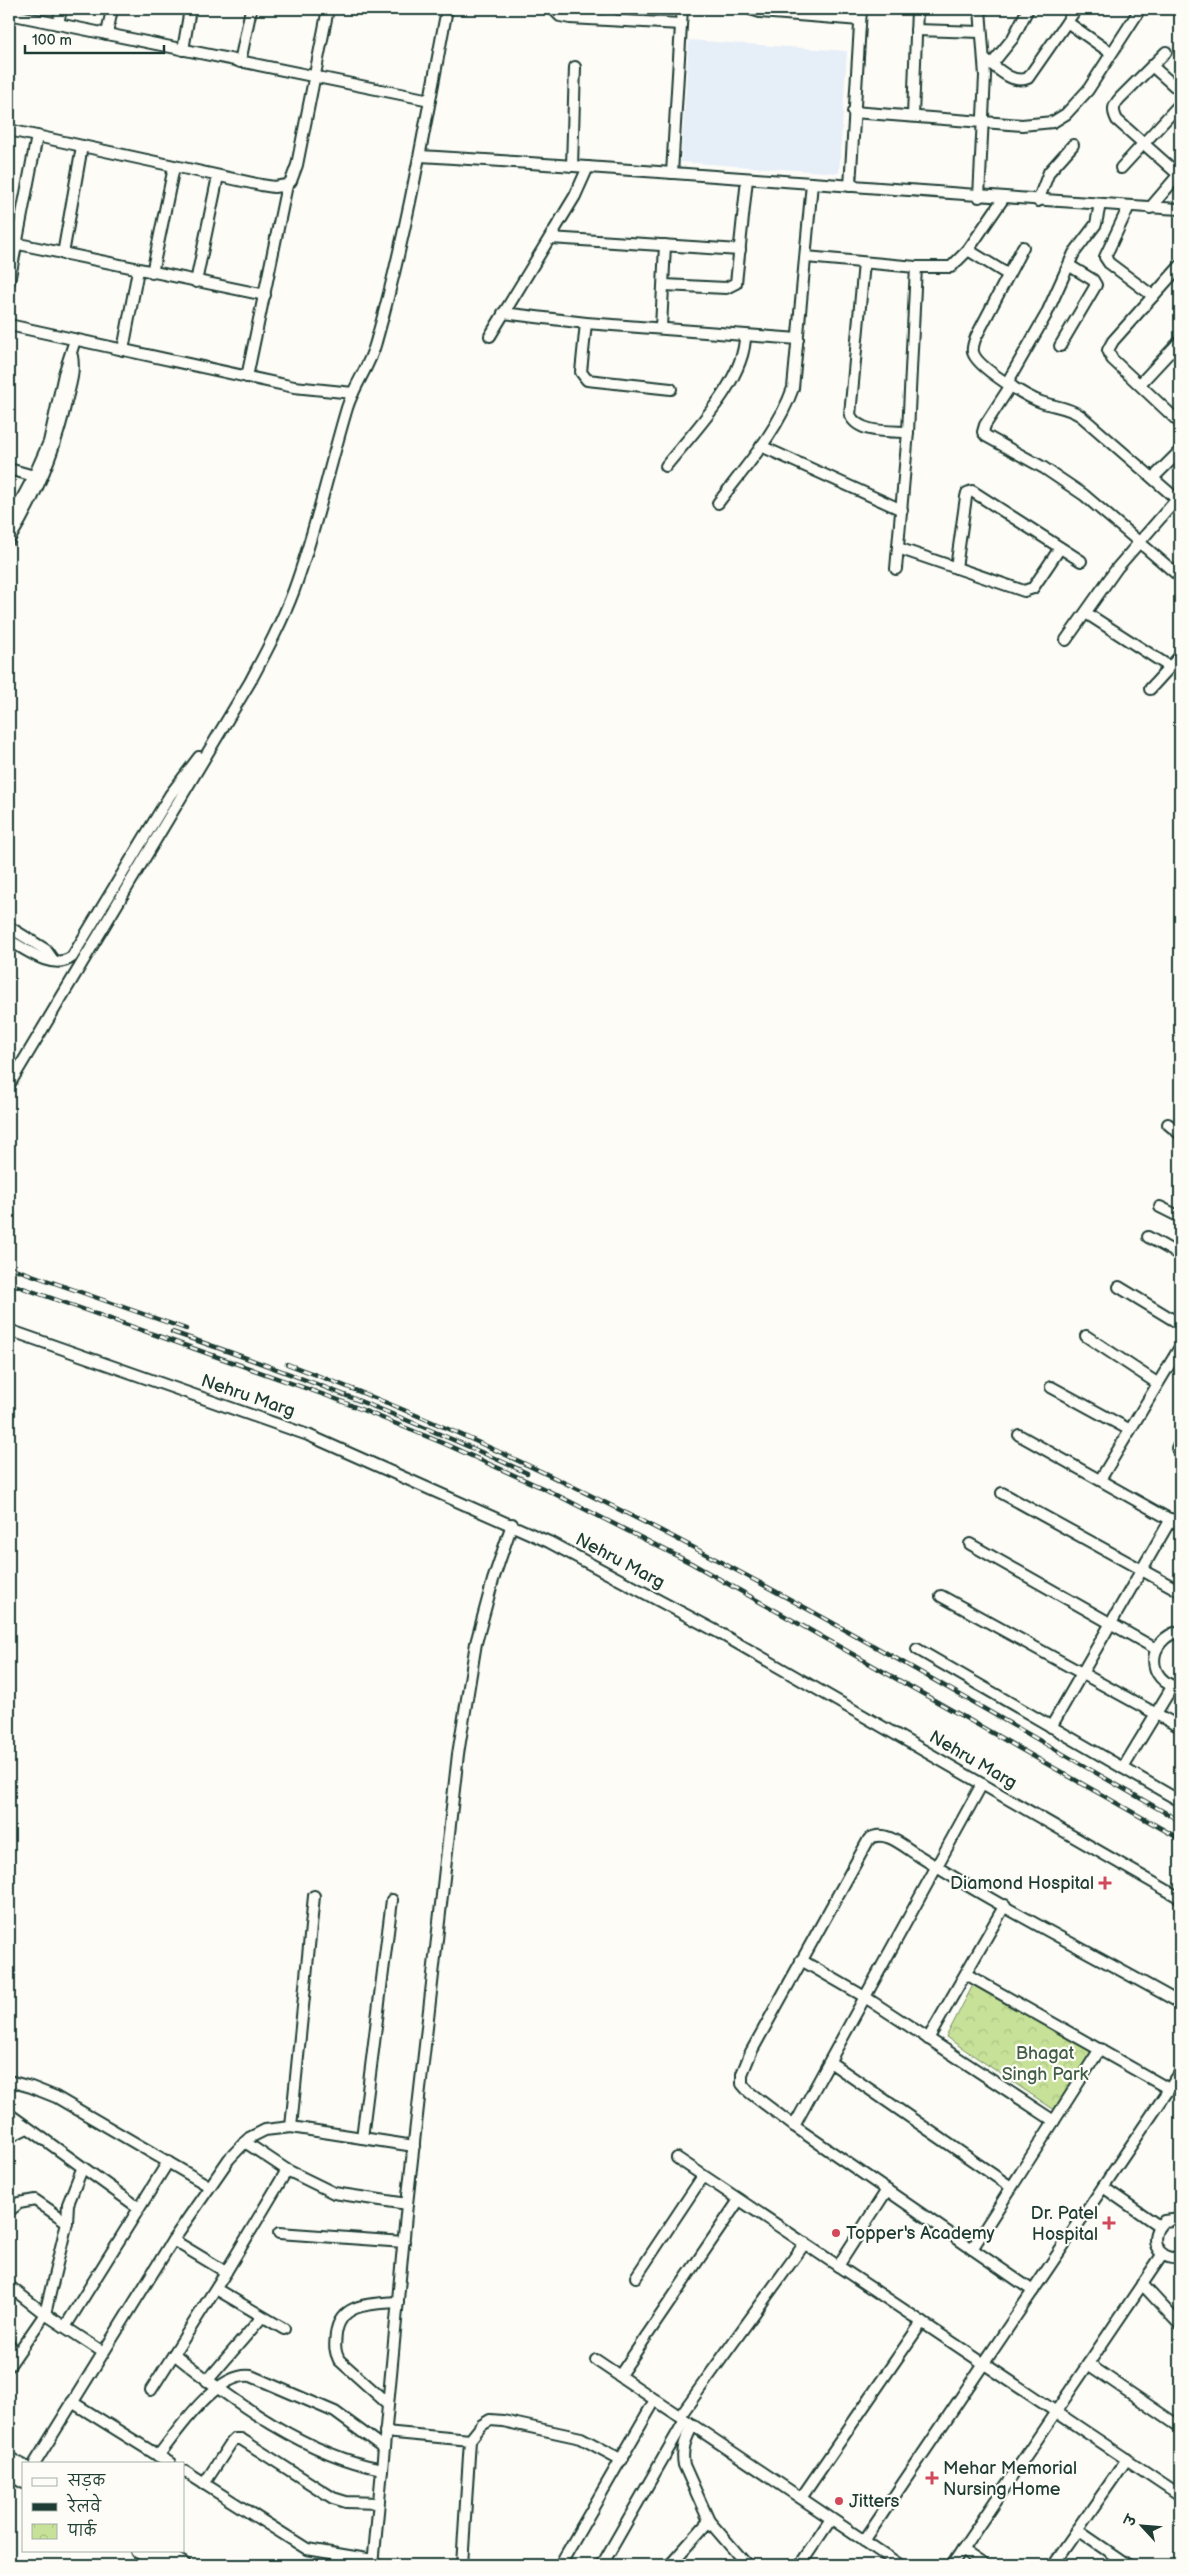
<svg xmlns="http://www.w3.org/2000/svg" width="1189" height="2574" font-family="'Balsamiq Sans','Playpen Sans Deva',sans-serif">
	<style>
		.built { fill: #e6eef8 }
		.park { fill: url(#park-crowns); stroke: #738f66 }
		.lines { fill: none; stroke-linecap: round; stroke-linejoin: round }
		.minor-casing { stroke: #1f3d34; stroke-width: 14 }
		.major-casing { stroke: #1f3d34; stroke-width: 18 }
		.minor { stroke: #fdfcf7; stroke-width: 10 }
		.major { stroke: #fdfcf7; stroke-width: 14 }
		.rail-casing { stroke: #1f3d34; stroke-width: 4.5 }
		.rail { stroke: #fdfcf7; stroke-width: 2.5; stroke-dasharray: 8; stroke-linecap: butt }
		.poi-dot { fill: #d1495b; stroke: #fdfcf7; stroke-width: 2 }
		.labels { text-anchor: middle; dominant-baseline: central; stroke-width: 4.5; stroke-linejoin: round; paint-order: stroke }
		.street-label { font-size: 18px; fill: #1f3d34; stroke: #fdfcf7 }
		.poi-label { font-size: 18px; fill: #1f3d34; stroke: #fdfcf7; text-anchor: start }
		.park-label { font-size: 18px; fill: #415e48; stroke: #fdfcf7 }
	</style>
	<defs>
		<pattern id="park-crowns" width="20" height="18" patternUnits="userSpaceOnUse" patternTransform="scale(1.25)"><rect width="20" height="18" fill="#c7e198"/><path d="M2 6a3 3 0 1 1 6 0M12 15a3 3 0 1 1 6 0" fill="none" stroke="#aac284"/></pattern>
	</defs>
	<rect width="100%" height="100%" fill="#fdfcf7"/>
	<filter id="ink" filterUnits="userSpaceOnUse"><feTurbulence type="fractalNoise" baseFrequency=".02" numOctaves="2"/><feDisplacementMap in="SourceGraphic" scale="10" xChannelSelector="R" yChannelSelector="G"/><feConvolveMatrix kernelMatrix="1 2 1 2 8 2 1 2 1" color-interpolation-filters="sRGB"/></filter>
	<g filter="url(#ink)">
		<polygon class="built" points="689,40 847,51 839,173 681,162"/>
		<polygon class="park" points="974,1983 1095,2051 1056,2111 946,2037"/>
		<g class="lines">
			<g class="minor-casing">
				<g id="minor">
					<polyline points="553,9 560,16 570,18 681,24"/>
					<polyline points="750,9 760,12 860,20"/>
					<polyline points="9,14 430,100"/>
					<polyline points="610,20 611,9"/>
					<polyline points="1067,22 1111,53"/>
					<polyline points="58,24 61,9"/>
					<polyline points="916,30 981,32"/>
					<polyline points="107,34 112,9"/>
					<polyline points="183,50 190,9"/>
					<path d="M1166,52l-46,46c-7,8 -8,12 -3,22l62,55"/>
					<path d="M984,58c12,9 28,27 44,20l48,-69"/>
					<polyline points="240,62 251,9"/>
					<polyline points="992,64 1013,38 1028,9"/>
					<polyline points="1152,66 1180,91"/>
					<polyline points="853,112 1022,125 1053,122 1066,114 1088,90 1137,14"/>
					<polyline points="913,116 917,9"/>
					<polyline points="9,130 261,185 274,187 287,185 291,181 297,165 328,9"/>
					<path d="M420,156c253,15 507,37 760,53"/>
					<polyline points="572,166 575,67"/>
					<polyline points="1121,168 1180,104"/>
					<polyline points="672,173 682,9"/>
					<polyline points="850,186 861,9"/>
					<polyline points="979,197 985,76 980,9"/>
					<polyline points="1038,201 1049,172 1073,145"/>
					<polyline points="1129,206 1105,257 1109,263 1153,296"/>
					<polyline points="1150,208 1180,173"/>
					<polyline points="550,238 740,250"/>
					<polyline points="9,242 265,295"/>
					<path d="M1023,247l-47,90c-2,5 -4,10 -3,15 3,15 54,45 68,50 14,5 27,5 40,14l99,86"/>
					<polyline points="968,250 1007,274"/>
					<polyline points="63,254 82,146"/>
					<polyline points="806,257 916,267 951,267 968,250 1003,199"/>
					<path d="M864,263l-14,152c9,19 40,16 58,17"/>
					<polyline points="1180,266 1113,341 1108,350 1112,359 1180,423"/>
					<polyline points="152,273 174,167"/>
					<polyline points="9,282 37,136"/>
					<polyline points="196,282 218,176"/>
					<polyline points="664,285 726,288 736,283 747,179"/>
					<polyline points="503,313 586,323 798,339"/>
					<polyline points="586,323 581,372 587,380 671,389"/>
					<polyline points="9,325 294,387 353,393"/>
					<polyline points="661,328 665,245"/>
					<polyline points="490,336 575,196 588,167"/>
					<polyline points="1060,346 1096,285 1093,280 1070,266"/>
					<polyline points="123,350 138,270"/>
					<polyline points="247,377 287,185"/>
					<polyline points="1007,383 1046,315 1074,253 1096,224 1100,204"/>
					<polyline points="1140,384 1180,341"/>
					<polyline points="1011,385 985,425 983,432 986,436 1044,468 1084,495 1180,577"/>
					<polyline points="761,446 902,510"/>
					<path d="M666,466c27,-34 79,-86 79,-130"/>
					<polyline points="9,469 34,476"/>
					<polyline points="1153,478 1180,451"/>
					<path d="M718,503c28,-37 60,-72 75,-115l19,-205"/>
					<polyline points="9,523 34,476 49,442 64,374 75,340"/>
					<path d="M9,540c27,-44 46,-88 57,-138 4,-16 9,-30 6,-46"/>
					<polyline points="898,548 1024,591 1033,588 1060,548"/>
					<polyline points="956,568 966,497 967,493 972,491 1081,561"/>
					<polyline points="896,569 908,432 916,267"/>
					<polyline points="1086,613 1170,667"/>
					<polyline points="1066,640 1117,568 1177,499"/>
					<polyline points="1150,689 1180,656"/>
					<polyline points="9,927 46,950 53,960"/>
					<path d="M9,940c17,10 44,31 63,17l98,-162 29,-38"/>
					<path d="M9,1085l241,-403c16,-30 32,-60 44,-92 22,-60 35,-122 53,-182 7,-23 23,-42 29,-66 31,-109 50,-222 71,-333"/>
					<polyline points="1168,1124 1180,1134"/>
					<polyline points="1160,1207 1180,1217"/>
					<polyline points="1148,1237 1180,1255"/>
					<polyline points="1119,1287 1180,1324"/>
					<polyline points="9,1330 308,1435 549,1542 716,1631 1180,1898"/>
					<polyline points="1086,1336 1157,1383"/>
					<polyline points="1051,1387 1130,1430"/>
					<polyline points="1019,1435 1180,1525"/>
					<polyline points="1177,1448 1180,1451"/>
					<polyline points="1100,1480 1180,1347"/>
					<polyline points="1002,1493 1180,1591"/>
					<polyline points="970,1544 1156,1649"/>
					<polyline points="941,1596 1180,1727"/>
					<path d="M1180,1631c-34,9 -35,50 0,57"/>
					<polyline points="917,1649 1180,1801"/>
					<polyline points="1051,1727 1171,1519"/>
					<polyline points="1123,1768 1172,1687"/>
					<polyline points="801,1960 865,1997 1054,2121"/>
					<polyline points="966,1974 1169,2089"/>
					<polyline points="928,2039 1005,1905"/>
					<polyline points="830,2062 1011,2187"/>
					<polyline points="9,2081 31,2087 56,2097 209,2186"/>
					<polyline points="9,2114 139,2208"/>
					<polyline points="794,2126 982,1784"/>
					<polyline points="291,2127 314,1896"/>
					<polyline points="9,2137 27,2128"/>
					<polyline points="362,2138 392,1900"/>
					<polyline points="245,2142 287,2170 334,2193 407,2204"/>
					<polyline points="677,2158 1180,2495"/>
					<polyline points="1103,2187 1159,2226"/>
					<polyline points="9,2211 19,2203 35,2200 67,2222"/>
					<path d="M1180,2219l-16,2c-18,16 -7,40 16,37"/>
					<polyline points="279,2233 404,2242"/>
					<polyline points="173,2240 226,2272"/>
					<polyline points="972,2249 1100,2049"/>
					<polyline points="838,2266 887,2190"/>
					<polyline points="636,2277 703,2176"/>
					<polyline points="1142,2284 1180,2325"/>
					<polyline points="9,2286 45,2314 103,2352"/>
					<polyline points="216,2289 284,2329"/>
					<path d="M1033,2291l-239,-165 -45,-34 -7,-8v-10l9,-22 118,-213c16,-11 35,8 50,17 84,53 174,98 261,147"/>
					<polyline points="65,2327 168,2162"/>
					<polyline points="9,2344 16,2354"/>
					<path d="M174,2354c60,48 132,101 208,115"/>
					<polyline points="596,2360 900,2565"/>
					<polyline points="1088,2364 1180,2427"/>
					<polyline points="9,2366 45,2314 67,2222 68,2204 82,2169"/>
					<polyline points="620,2375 739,2200"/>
					<polyline points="207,2381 262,2317"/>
					<polyline points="151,2390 226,2272 287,2170"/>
					<polyline points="72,2402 170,2463"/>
					<path d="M388,2404l-49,-44c-5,-10 -4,-15 -3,-26 4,-32 37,-30 62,-32"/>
					<polyline points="680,2416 805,2243"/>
					<path d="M693,2425c-7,13 -12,24 -9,40l25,56 38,44"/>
					<polyline points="385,2432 470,2440 462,2565"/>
					<polyline points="470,2440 482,2425 490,2420 503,2421 581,2438 622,2460"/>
					<path d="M158,2456c20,-25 58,-84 93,-80l84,36 49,36"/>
					<polyline points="35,2463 173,2240 229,2159 249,2138 265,2130 291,2127 414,2146"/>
					<polyline points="184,2471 307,2549 373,2560"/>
					<polyline points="204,2484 231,2443 235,2439 241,2439 333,2498 346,2502 378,2503"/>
					<polyline points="801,2498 922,2322"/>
					<polyline points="1077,2530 1128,2565"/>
					<polyline points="864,2541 1180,2073"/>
					<polyline points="962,2550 984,2565"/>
					<polyline points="373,2565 407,2204 458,1754 476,1643 493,1580 512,1524"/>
					<polyline points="560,2565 655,2400"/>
					<polyline points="602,2565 685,2420"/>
					<polyline points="670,2565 709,2521"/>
					<polyline points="800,2565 831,2519"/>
					<polyline points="952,2565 1162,2255"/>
					<polyline points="1053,2565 1127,2459"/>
				</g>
			</g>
			<g class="major-casing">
				<g id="major">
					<polyline points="9,2460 24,2468"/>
					<polyline points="9,2472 24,2481"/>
					<polyline points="138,2550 162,2565"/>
					<polyline points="159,2550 183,2565"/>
				</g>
			</g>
			<use href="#minor" class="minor"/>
			<use href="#major" class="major"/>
			<g class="rail-casing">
				<g id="rail">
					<polyline points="9,1267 186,1329"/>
					<polyline points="9,1283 336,1399 445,1444 547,1490 691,1563 1180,1839"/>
					<path d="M172,1332c121,41 239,87 355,141"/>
					<path d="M287,1364c317,116 601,291 893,457"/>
				</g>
			</g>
			<use href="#rail" class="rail"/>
		</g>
	</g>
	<g class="poi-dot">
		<path d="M1102.5 1875.5h5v5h5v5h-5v5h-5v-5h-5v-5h5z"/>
		<path d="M1106.5 2215.5h5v5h5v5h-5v5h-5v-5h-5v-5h5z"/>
		<circle cx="836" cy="2233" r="5"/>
		<path d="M929.5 2470.5h5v5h5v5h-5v5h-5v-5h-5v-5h5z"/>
		<circle cx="839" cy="2501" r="5"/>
	</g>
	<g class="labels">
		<g class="street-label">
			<text transform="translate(248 1396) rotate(19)">Nehru Marg</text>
			<text transform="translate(620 1561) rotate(28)">Nehru Marg</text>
			<text transform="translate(973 1760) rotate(30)">Nehru Marg</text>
		</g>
		<g class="poi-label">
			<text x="1094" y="1883" text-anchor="end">Diamond Hospital</text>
			<text x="1098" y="2213" text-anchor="end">Dr. Patel<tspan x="1098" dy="21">Hospital</tspan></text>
			<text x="846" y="2233">Topper's Academy</text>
			<text x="943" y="2468">Mehar Memorial<tspan x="943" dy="21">Nursing Home</tspan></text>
			<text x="849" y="2501">Jitters</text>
		</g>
		<g class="park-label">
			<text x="1045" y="2053">Bhagat<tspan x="1045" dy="21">Singh Park</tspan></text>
		</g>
	</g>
	<rect width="1189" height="2574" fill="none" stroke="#fdfcf7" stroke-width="30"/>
	<rect x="15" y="15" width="1159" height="2544" fill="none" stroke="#1f3d34" stroke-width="2" filter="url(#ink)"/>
	<rect x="22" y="2462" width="162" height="90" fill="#fdfcf7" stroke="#a4b0a9"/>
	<rect x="32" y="2478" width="25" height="8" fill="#fdfcf7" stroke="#a4b0a9"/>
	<text x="68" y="2486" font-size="15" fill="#1f3d34">सड़क</text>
	<rect x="32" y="2503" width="25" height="8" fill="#1f3d34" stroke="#a4b0a9"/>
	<text x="68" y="2512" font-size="15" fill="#1f3d34">रेलवे</text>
	<rect x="32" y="2524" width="25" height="15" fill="url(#park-crowns)" stroke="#a4b0a9"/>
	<text x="68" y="2536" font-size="15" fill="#1f3d34">पार्क</text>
	<g transform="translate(1142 2526) rotate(296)" stroke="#fdfcf7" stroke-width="4" paint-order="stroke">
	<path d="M0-4L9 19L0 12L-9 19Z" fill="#1f3d34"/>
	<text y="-8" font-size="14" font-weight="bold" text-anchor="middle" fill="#1f3d34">उ</text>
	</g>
	<path d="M25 45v8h139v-8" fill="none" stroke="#1f3d34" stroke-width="2.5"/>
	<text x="32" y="45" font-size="15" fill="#1f3d34" stroke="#fdfcf7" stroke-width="4" paint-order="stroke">100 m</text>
</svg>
